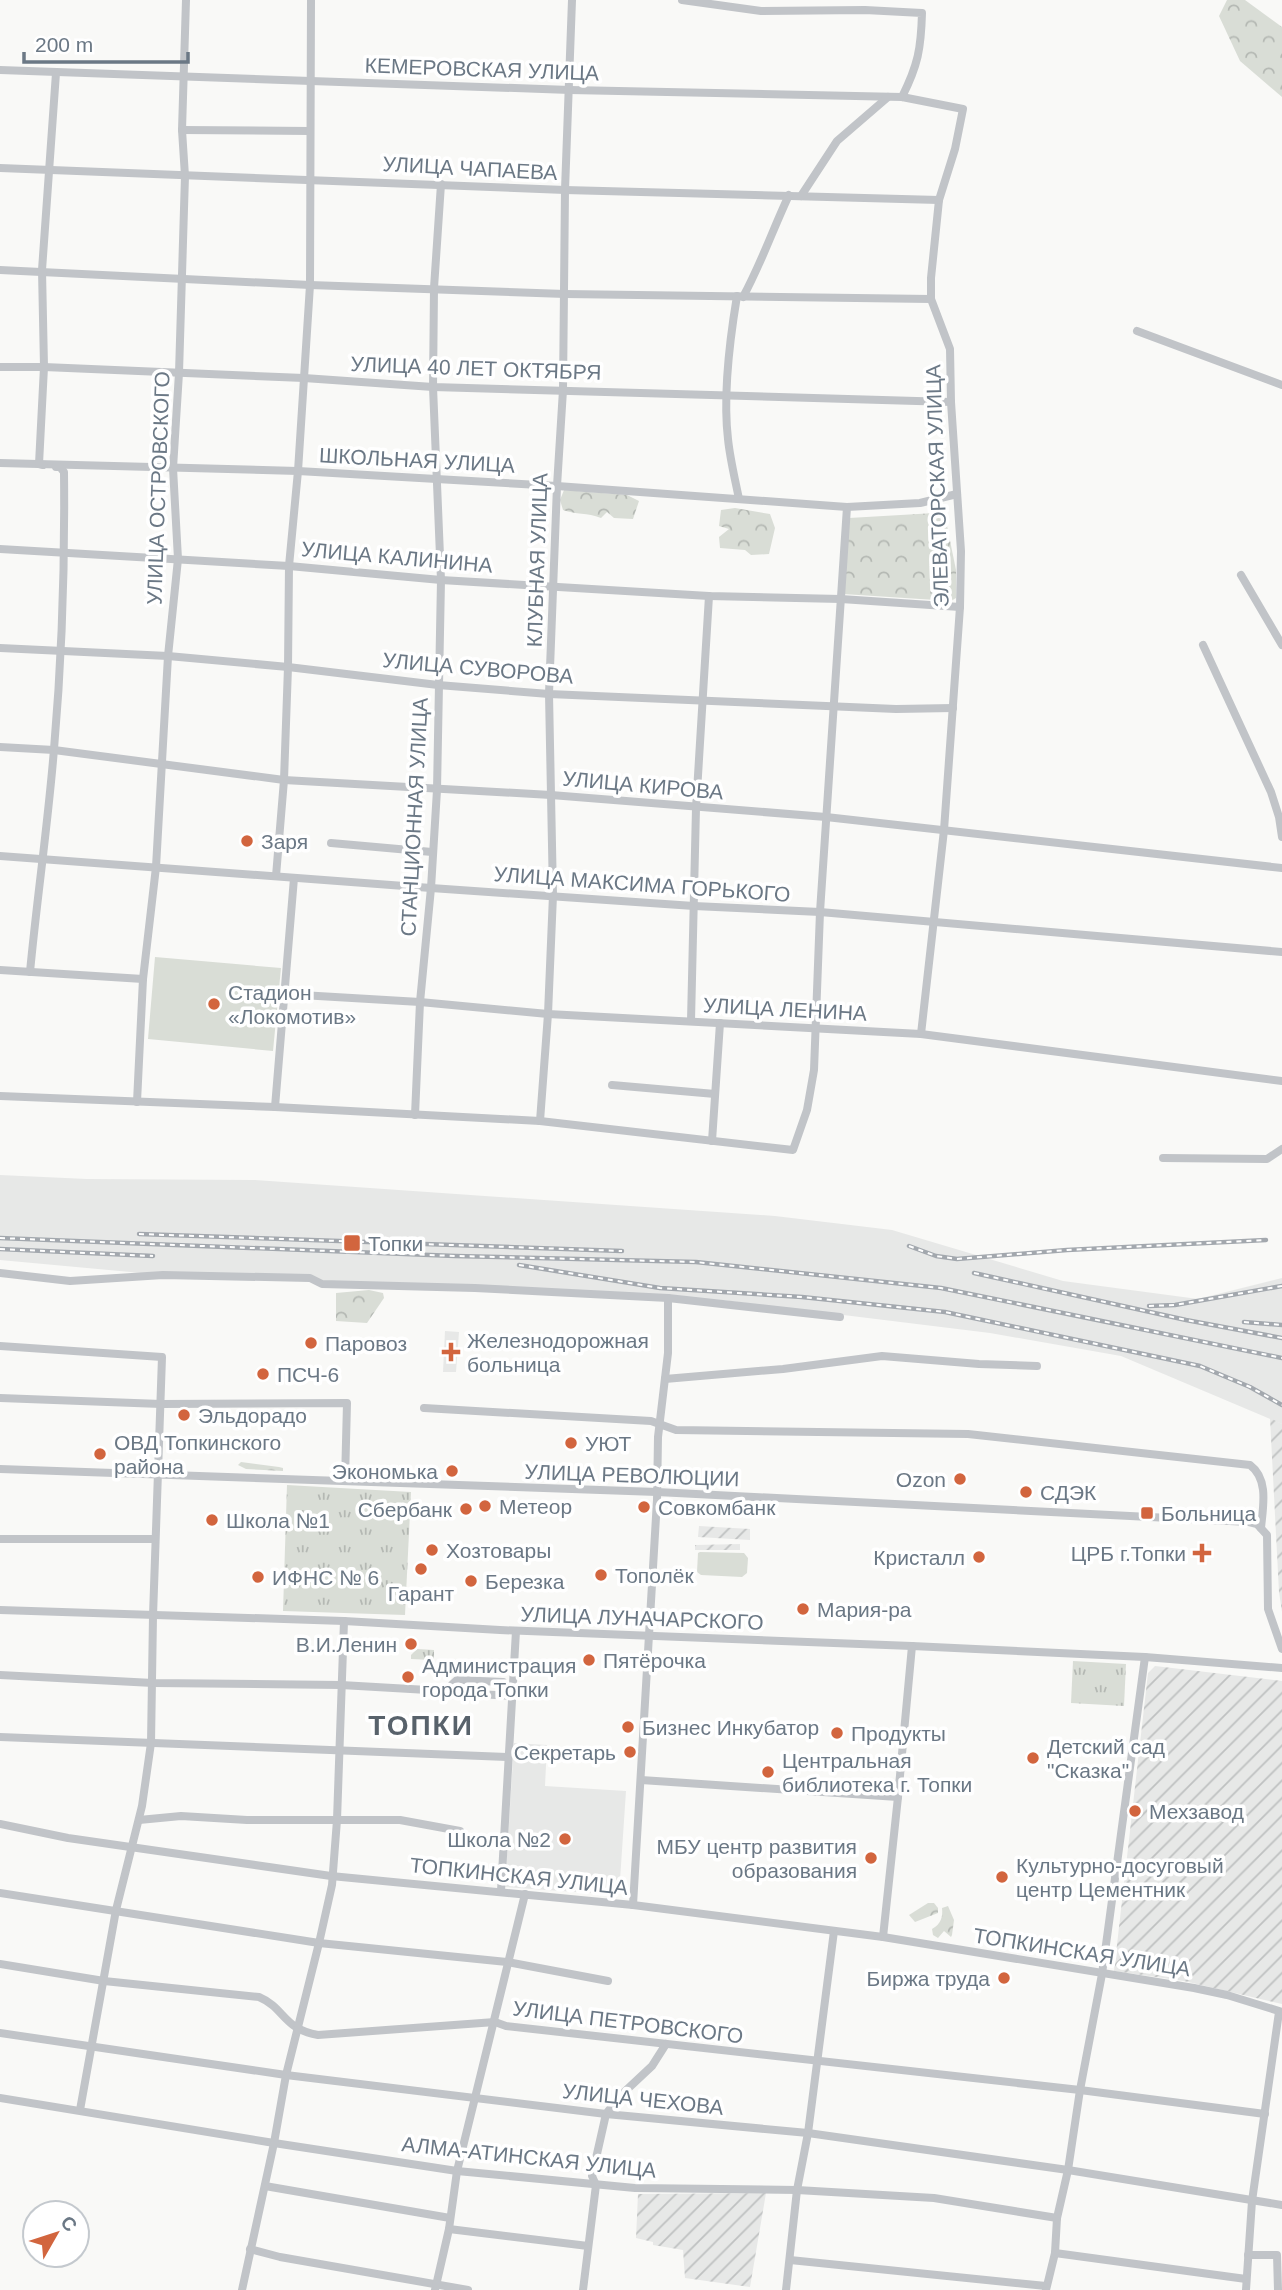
<svg xmlns="http://www.w3.org/2000/svg" width="1282" height="2290" font-family="Helvetica,sans-serif">
	<style>
		.built { fill: #e7e8e7 }
		.industrial { fill: url(#industrial-furrows) }
		.grass { fill: url(#grass-tufts) }
		.forest { fill: url(#forest-crowns) }
		.pitch { fill: #d9ddd6 }
		.lines { fill: none; stroke-linecap: round; stroke-linejoin: round }
		.minor { stroke: #c1c4c8; stroke-width: 8 }
		.rail-casing { stroke: #a3a8ae; stroke-width: 4.5 }
		.rail { stroke: #fff; stroke-width: 2; stroke-dasharray: 5; stroke-linecap: butt }
		.poi-dot { fill: #d2653e; stroke: #fff; stroke-width: 2.5 }
		.labels { text-anchor: middle; dominant-baseline: central; stroke-width: 7; stroke-linejoin: round; paint-order: stroke }
		.street-label { font-size: 21px; fill: #6b7885; stroke: #fff }
		.poi-label { font-size: 21px; fill: #6b7885; stroke: #fff; text-anchor: start }
		.district-label { font-size: 28px; font-weight: bold; letter-spacing: 2px; fill: #58626b; stroke: #fff }
	</style>
	<defs>
		<pattern id="industrial-furrows" width="10" height="10" patternUnits="userSpaceOnUse" patternTransform="scale(1.75)"><rect width="10" height="10" fill="#e7e8e7"/><path d="M-1 1l2-2M0 10L10 0M9 11l2-2" fill="none" stroke="#bfc1c1"/></pattern>
		<pattern id="grass-tufts" width="24" height="20" patternUnits="userSpaceOnUse" patternTransform="scale(1.75)"><rect width="24" height="20" fill="#d9ddd6"/><path d="M3 7l-1-3M5 7V3M7 7l1-3M15 17l-1-3M17 17v-4M19 17l1-3" fill="none" stroke="#b4b8b3"/></pattern>
		<pattern id="forest-crowns" width="20" height="18" patternUnits="userSpaceOnUse" patternTransform="scale(1.75)"><rect width="20" height="18" fill="#d9ddd6"/><path d="M2 6a3 3 0 1 1 6 0M12 15a3 3 0 1 1 6 0" fill="none" stroke="#b4b8b3"/></pattern>
	</defs>
	<rect width="100%" height="100%" fill="#f9f9f7"/>
	<g class="built">
		<polygon points="0,1175 87,1179 255,1180 775,1216 892,1230 1063,1281 1198,1299 1282,1278 1282,1424 1121,1356 990,1333 722,1300 163,1275 0,1260"/>
		<polygon points="445,1331 459,1332 456,1372 443,1372"/>
		<polygon points="514,1743 547,1745 545,1786 626,1791 619,1895 505,1887"/>
	</g>
	<g class="industrial">
		<polygon points="1270,1418 1282,1424 1282,1612 1279,1592"/>
		<polygon points="699,1526 750,1529 750,1540 698,1537"/>
		<polygon points="740,1544 740,1550 695,1550 695,1545"/>
		<polygon points="1155,1666 1282,1681 1282,2004 1184,1981 1114,1971 1148,1673"/>
		<polygon points="766,2193 750,2287 685,2278 683,2250 653,2245 653,2242 636,2238 638,2194"/>
	</g>
	<g class="grass">
		<polygon points="287,1485 411,1492 405,1615 283,1611"/>
		<polygon points="417,1649 434,1650 434,1660 411,1659 411,1655"/>
		<polygon points="1073,1661 1126,1664 1124,1706 1071,1703"/>
	</g>
	<g class="forest">
		<polygon points="1227,0 1245,0 1282,27 1282,97 1240,61 1219,16"/>
		<path d="M564,490l63,5 12,6 -6,18 -19,-1 -7,-6 -6,6c-14,-6 -25,-3 -38,-8l-3,-10z"/>
		<polygon points="735,508 770,514 775,528 769,554 751,555 745,550 720,548 719,537 729,529 719,526 721,510"/>
		<polygon points="935,513 942,514 946,521 956,570 956,598 951,601 843,594 849,518"/>
		<polygon points="369,1290 383,1293 384,1298 367,1323 336,1321 336,1293"/>
		<polygon points="241,1462 279,1467 283,1468 283,1471 246,1469 238,1465"/>
		<polygon points="928,1903 934,1903 938,1908 938,1913 915,1922 909,1915"/>
		<path d="M948,1906l6,14 -2,15 -1,2 -7,-6 -6,7 -5,-3 -1,-6c9,-5 11,-12 10,-21z"/>
	</g>
	<g class="pitch">
		<polygon points="155,957 281,968 273,1051 148,1039"/>
		<polygon points="700,1552 744,1553 748,1558 747,1573 742,1577 701,1575 697,1572 698,1553"/>
	</g>
	<g class="lines">
		<g class="minor">
			<path d="M682,0l79,11 104,-1 57,3c-1,36 -4,52 -20,84"/>
			<polyline points="0,70 570,90 902,97 963,109 955,149 939,200 931,278 931,299 950,349 951,402 961,551 960,607 944,830 921,1034"/>
			<polyline points="182,130 310,131"/>
			<polyline points="0,168 565,190 939,200"/>
			<polyline points="801,196 837,141 888,97"/>
			<polyline points="0,270 310,285 565,294 931,299"/>
			<path d="M737,296c-7,42 -14,101 -9,143 2,20 7,40 11,60"/>
			<path d="M743,297c18,-33 30,-68 46,-102"/>
			<polyline points="1137,331 1282,385"/>
			<polyline points="0,367 44,367 304,378 433,387 951,402"/>
			<polyline points="0,463 298,471 557,486 847,507 920,503 957,494"/>
			<polyline points="43,465 39,464 44,367 42,270 56,73"/>
			<polyline points="0,549 289,566 441,580 709,596 841,599 960,607"/>
			<polyline points="1241,575 1282,645"/>
			<polyline points="1203,645 1271,792 1279,817 1282,837"/>
			<polyline points="0,648 168,656 288,667 438,685 549,694 896,709 953,708"/>
			<polyline points="0,747 54,750 284,780 551,795 826,817 1282,868"/>
			<polyline points="331,843 432,852"/>
			<polyline points="0,856 431,888 694,906 820,912 1282,952"/>
			<polyline points="276,876 284,780 288,667 289,566 298,471 310,285 311,0"/>
			<polyline points="0,970 143,979"/>
			<path d="M30,972c7,-74 18,-148 24,-223 8,-92 11,-185 10,-277l-4,-5h-4"/>
			<polyline points="284,994 420,1002 548,1014 921,1034 1282,1081"/>
			<polyline points="691,1021 696,808 709,596"/>
			<polyline points="612,1085 715,1094"/>
			<polyline points="0,1096 275,1107 540,1121 793,1150 807,1110 814,1070 820,912 847,507"/>
			<polyline points="137,1102 143,979 156,867 168,656 178,559 173,468 179,373 185,176 182,130 186,0"/>
			<polyline points="275,1107 294,878"/>
			<polyline points="415,1115 420,1002 431,888 437,790 441,580 433,387 434,288 441,184"/>
			<polyline points="540,1121 548,1014 553,895 549,694 557,486 563,390 565,190 572,0"/>
			<polyline points="712,1141 720,1023"/>
			<polyline points="1163,1158 1267,1159 1282,1149"/>
			<polyline points="0,1273 70,1281 163,1275 310,1278 322,1284 475,1288 668,1298 840,1317"/>
			<polyline points="0,1346 162,1357 153,1616 151,1743 142,1806 116,1910 80,2110"/>
			<polyline points="665,1379 783,1369 882,1356 979,1364 1037,1366"/>
			<polyline points="0,1398 161,1404 347,1403 345,1481"/>
			<path d="M424,1408l227,13 25,9 292,4 282,31c19,14 13,42 11,63"/>
			<polyline points="0,1469 657,1492 1249,1522 1257,1524 1267,1535 1268,1609 1282,1649"/>
			<polyline points="0,1539 155,1539"/>
			<polyline points="0,1610 344,1621 500,1630 912,1646 1145,1657 1282,1668"/>
			<polyline points="0,1675 153,1683 341,1685 445,1691 457,1680 503,1682"/>
			<polyline points="457,1693 513,1696"/>
			<polyline points="0,1737 507,1757"/>
			<polyline points="641,1780 898,1797"/>
			<polyline points="139,1820 181,1816 247,1820 400,1820 460,1831"/>
			<polyline points="0,1824 68,1838 331,1876 633,1905 883,1937 1194,1988 1227,1995 1282,2012"/>
			<polyline points="501,1891 516,1631"/>
			<polyline points="0,1893 319,1943 507,1962 608,1981"/>
			<polyline points="633,1905 657,1500 658,1437 668,1353 668,1298"/>
			<polyline points="883,1937 898,1797 912,1646"/>
			<path d="M0,1964l104,17 155,16c26,11 24,32 59,38l177,-13 11,4 574,64 185,24"/>
			<polyline points="0,2033 286,2075 606,2114 808,2133 1068,2170 1282,2205"/>
			<polyline points="0,2098 274,2143 457,2171 635,2188 797,2190 934,2198 1057,2218"/>
			<polyline points="265,2186 450,2218"/>
			<polyline points="449,2229 588,2246"/>
			<polyline points="250,2249 280,2257 468,2290"/>
			<polyline points="1055,2253 1246,2279"/>
			<polyline points="1248,2255 1277,2255 1278,2290"/>
			<polyline points="790,2260 1046,2286"/>
			<polyline points="242,2290 274,2143 286,2075 319,1943 332,1885 337,1820 344,1621"/>
			<polyline points="435,2290 449,2229 457,2171 525,1894"/>
			<polyline points="583,2290 596,2185 592,2176 606,2114 620,2096 652,2066 666,2044"/>
			<polyline points="786,2290 797,2190 808,2133 834,1931"/>
			<polyline points="1046,2290 1055,2253 1057,2218 1068,2170 1080,2090 1102,1974 1145,1657"/>
			<polyline points="1246,2290 1252,2201 1279,2012"/>
		</g>
		<g class="rail-casing">
			<g id="rail">
				<polyline points="139,1234 622,1251"/>
				<polyline points="0,1238 455,1256 696,1262 941,1288 1282,1358"/>
				<polyline points="909,1246 936,1256 957,1259 1067,1250 1266,1240"/>
				<polyline points="0,1249 153,1256"/>
				<polyline points="519,1265 660,1288 802,1297 945,1312 1200,1366 1250,1387 1282,1405"/>
				<polyline points="974,1273 1186,1320 1282,1338"/>
				<polyline points="1149,1306 1175,1305 1282,1286"/>
				<polyline points="1244,1322 1282,1325"/>
			</g>
		</g>
		<use href="#rail" class="rail"/>
	</g>
	<g class="poi-dot">
		<circle cx="247" cy="841" r="7"/>
		<circle cx="214" cy="1004" r="7"/>
		<rect x="343" y="1234" width="18" height="18" rx="3.5"/>
		<circle cx="311" cy="1343" r="7"/>
		<path d="M447.5 1341.5h7v7h7v7h-7v7h-7v-7h-7v-7h7z"/>
		<circle cx="263" cy="1374" r="7"/>
		<circle cx="184" cy="1415" r="7"/>
		<circle cx="571" cy="1443" r="7"/>
		<circle cx="100" cy="1454" r="7"/>
		<circle cx="452" cy="1471" r="7"/>
		<circle cx="960" cy="1479" r="7"/>
		<circle cx="1026" cy="1492" r="7"/>
		<circle cx="485" cy="1506" r="7"/>
		<circle cx="644" cy="1507" r="7"/>
		<circle cx="466" cy="1509" r="7"/>
		<rect x="1140" y="1506" width="14" height="14" rx="3.5"/>
		<circle cx="212" cy="1520" r="7"/>
		<circle cx="432" cy="1550" r="7"/>
		<path d="M1198.5 1542.5h7v7h7v7h-7v7h-7v-7h-7v-7h7z"/>
		<circle cx="979" cy="1557" r="7"/>
		<circle cx="421" cy="1569" r="7"/>
		<circle cx="601" cy="1575" r="7"/>
		<circle cx="258" cy="1577" r="7"/>
		<circle cx="471" cy="1581" r="7"/>
		<circle cx="803" cy="1609" r="7"/>
		<circle cx="411" cy="1644" r="7"/>
		<circle cx="589" cy="1660" r="7"/>
		<circle cx="408" cy="1677" r="7"/>
		<circle cx="628" cy="1727" r="7"/>
		<circle cx="837" cy="1733" r="7"/>
		<circle cx="630" cy="1752" r="7"/>
		<circle cx="1033" cy="1758" r="7"/>
		<circle cx="768" cy="1772" r="7"/>
		<circle cx="1135" cy="1811" r="7"/>
		<circle cx="565" cy="1839" r="7"/>
		<circle cx="871" cy="1858" r="7"/>
		<circle cx="1002" cy="1877" r="7"/>
		<circle cx="1004" cy="1978" r="7"/>
	</g>
	<g class="labels">
		<g class="street-label">
			<text transform="translate(482 69) rotate(2)">КЕМЕРОВСКАЯ УЛИЦА</text>
			<text transform="translate(470 168) rotate(3)">УЛИЦА ЧАПАЕВА</text>
			<text transform="translate(476 368) rotate(2)">УЛИЦА 40 ЛЕТ ОКТЯБРЯ</text>
			<text transform="translate(417 460) rotate(3)">ШКОЛЬНАЯ УЛИЦА</text>
			<text transform="translate(937 486) rotate(-92)">ЭЛЕВАТОРСКАЯ УЛИЦА</text>
			<text transform="translate(158 488) rotate(-88)">УЛИЦА ОСТРОВСКОГО</text>
			<text transform="translate(397 557) rotate(5)">УЛИЦА КАЛИНИНА</text>
			<text transform="translate(537 560) rotate(-88)">КЛУБНАЯ УЛИЦА</text>
			<text transform="translate(478 668) rotate(5)">УЛИЦА СУВОРОВА</text>
			<text transform="translate(643 785) rotate(5)">УЛИЦА КИРОВА</text>
			<text transform="translate(414 817) rotate(-87)">СТАНЦИОННАЯ УЛИЦА</text>
			<text transform="translate(642 884) rotate(4)">УЛИЦА МАКСИМА ГОРЬКОГО</text>
			<text transform="translate(785 1009) rotate(3)">УЛИЦА ЛЕНИНА</text>
			<text transform="translate(632 1475) rotate(2)">УЛИЦА РЕВОЛЮЦИИ</text>
			<text transform="translate(642 1618) rotate(2)">УЛИЦА ЛУНАЧАРСКОГО</text>
			<text transform="translate(519 1876) rotate(6)">ТОПКИНСКАЯ УЛИЦА</text>
			<text transform="translate(1082 1952) rotate(9)">ТОПКИНСКАЯ УЛИЦА</text>
			<text transform="translate(628 2022) rotate(7)">УЛИЦА ПЕТРОВСКОГО</text>
			<text transform="translate(643 2099) rotate(6)">УЛИЦА ЧЕХОВА</text>
			<text transform="translate(529 2157) rotate(6)">АЛМА-АТИНСКАЯ УЛИЦА</text>
		</g>
		<g class="poi-label">
			<text x="261" y="841">Заря</text>
			<text x="228" y="992">Стадион<tspan x="228" dy="24">«Локомотив»</tspan></text>
			<text x="368" y="1243">Топки</text>
			<text x="467" y="1340">Железнодорожная<tspan x="467" dy="24">больница</tspan></text>
			<text x="325" y="1343">Паровоз</text>
			<text x="277" y="1374">ПСЧ-6</text>
			<text x="198" y="1415">Эльдорадо</text>
			<text x="114" y="1442">ОВД Топкинского<tspan x="114" dy="24">района</tspan></text>
			<text x="585" y="1443">УЮТ</text>
			<text x="438" y="1471" text-anchor="end">Экономька</text>
			<text x="946" y="1479" text-anchor="end">Ozon</text>
			<text x="1040" y="1492">СДЭК</text>
			<text x="499" y="1506">Метеор</text>
			<text x="658" y="1507">Совкомбанк</text>
			<text x="452" y="1509" text-anchor="end">Сбербанк</text>
			<text x="1161" y="1513">Больница</text>
			<text x="226" y="1520">Школа №1</text>
			<text x="446" y="1550">Хозтовары</text>
			<text x="1186" y="1553" text-anchor="end">ЦРБ г.Топки</text>
			<text x="965" y="1557" text-anchor="end">Кристалл</text>
			<text x="615" y="1575">Тополёк</text>
			<text x="272" y="1577">ИФНС № 6</text>
			<text x="485" y="1581">Березка</text>
			<text x="421" y="1593" text-anchor="middle">Гарант</text>
			<text x="817" y="1609">Мария-ра</text>
			<text x="397" y="1644" text-anchor="end">В.И.Ленин</text>
			<text x="603" y="1660">Пятёрочка</text>
			<text x="422" y="1665">Администрация<tspan x="422" dy="24">города Топки</tspan></text>
			<text x="642" y="1727">Бизнес Инкубатор</text>
			<text x="851" y="1733">Продукты</text>
			<text x="1047" y="1746">Детский сад<tspan x="1047" dy="24">"Сказка"</tspan></text>
			<text x="616" y="1752" text-anchor="end">Секретарь</text>
			<text x="782" y="1760">Центральная<tspan x="782" dy="24">библиотека г. Топки</tspan></text>
			<text x="1149" y="1811">Мехзавод</text>
			<text x="551" y="1839" text-anchor="end">Школа №2</text>
			<text x="857" y="1846" text-anchor="end">МБУ центр развития<tspan x="857" dy="24">образования</tspan></text>
			<text x="1016" y="1865">Культурно-досуговый<tspan x="1016" dy="24">центр Цементник</tspan></text>
			<text x="990" y="1978" text-anchor="end">Биржа труда</text>
		</g>
		<g class="district-label">
			<text x="421" y="1725">ТОПКИ</text>
		</g>
	</g>
	<g transform="translate(56 2234) rotate(51)"><circle r="33" fill="#ffffff" stroke="#c4c9ce" stroke-width="2"/>
	<path d="M0-5L12 26L0 18L-12 26Z" fill="#d2653e"/>
	<text y="-10" font-size="19" font-weight="bold" text-anchor="middle" fill="#6b7885">С</text>
	</g>
	<path d="M24 52v10h164v-10" fill="none" stroke="#6b7885" stroke-width="3.5"/>
	<text x="35" y="52" font-size="21" fill="#6b7885" stroke="#ffffff" stroke-width="5" paint-order="stroke">200 m</text>
</svg>
